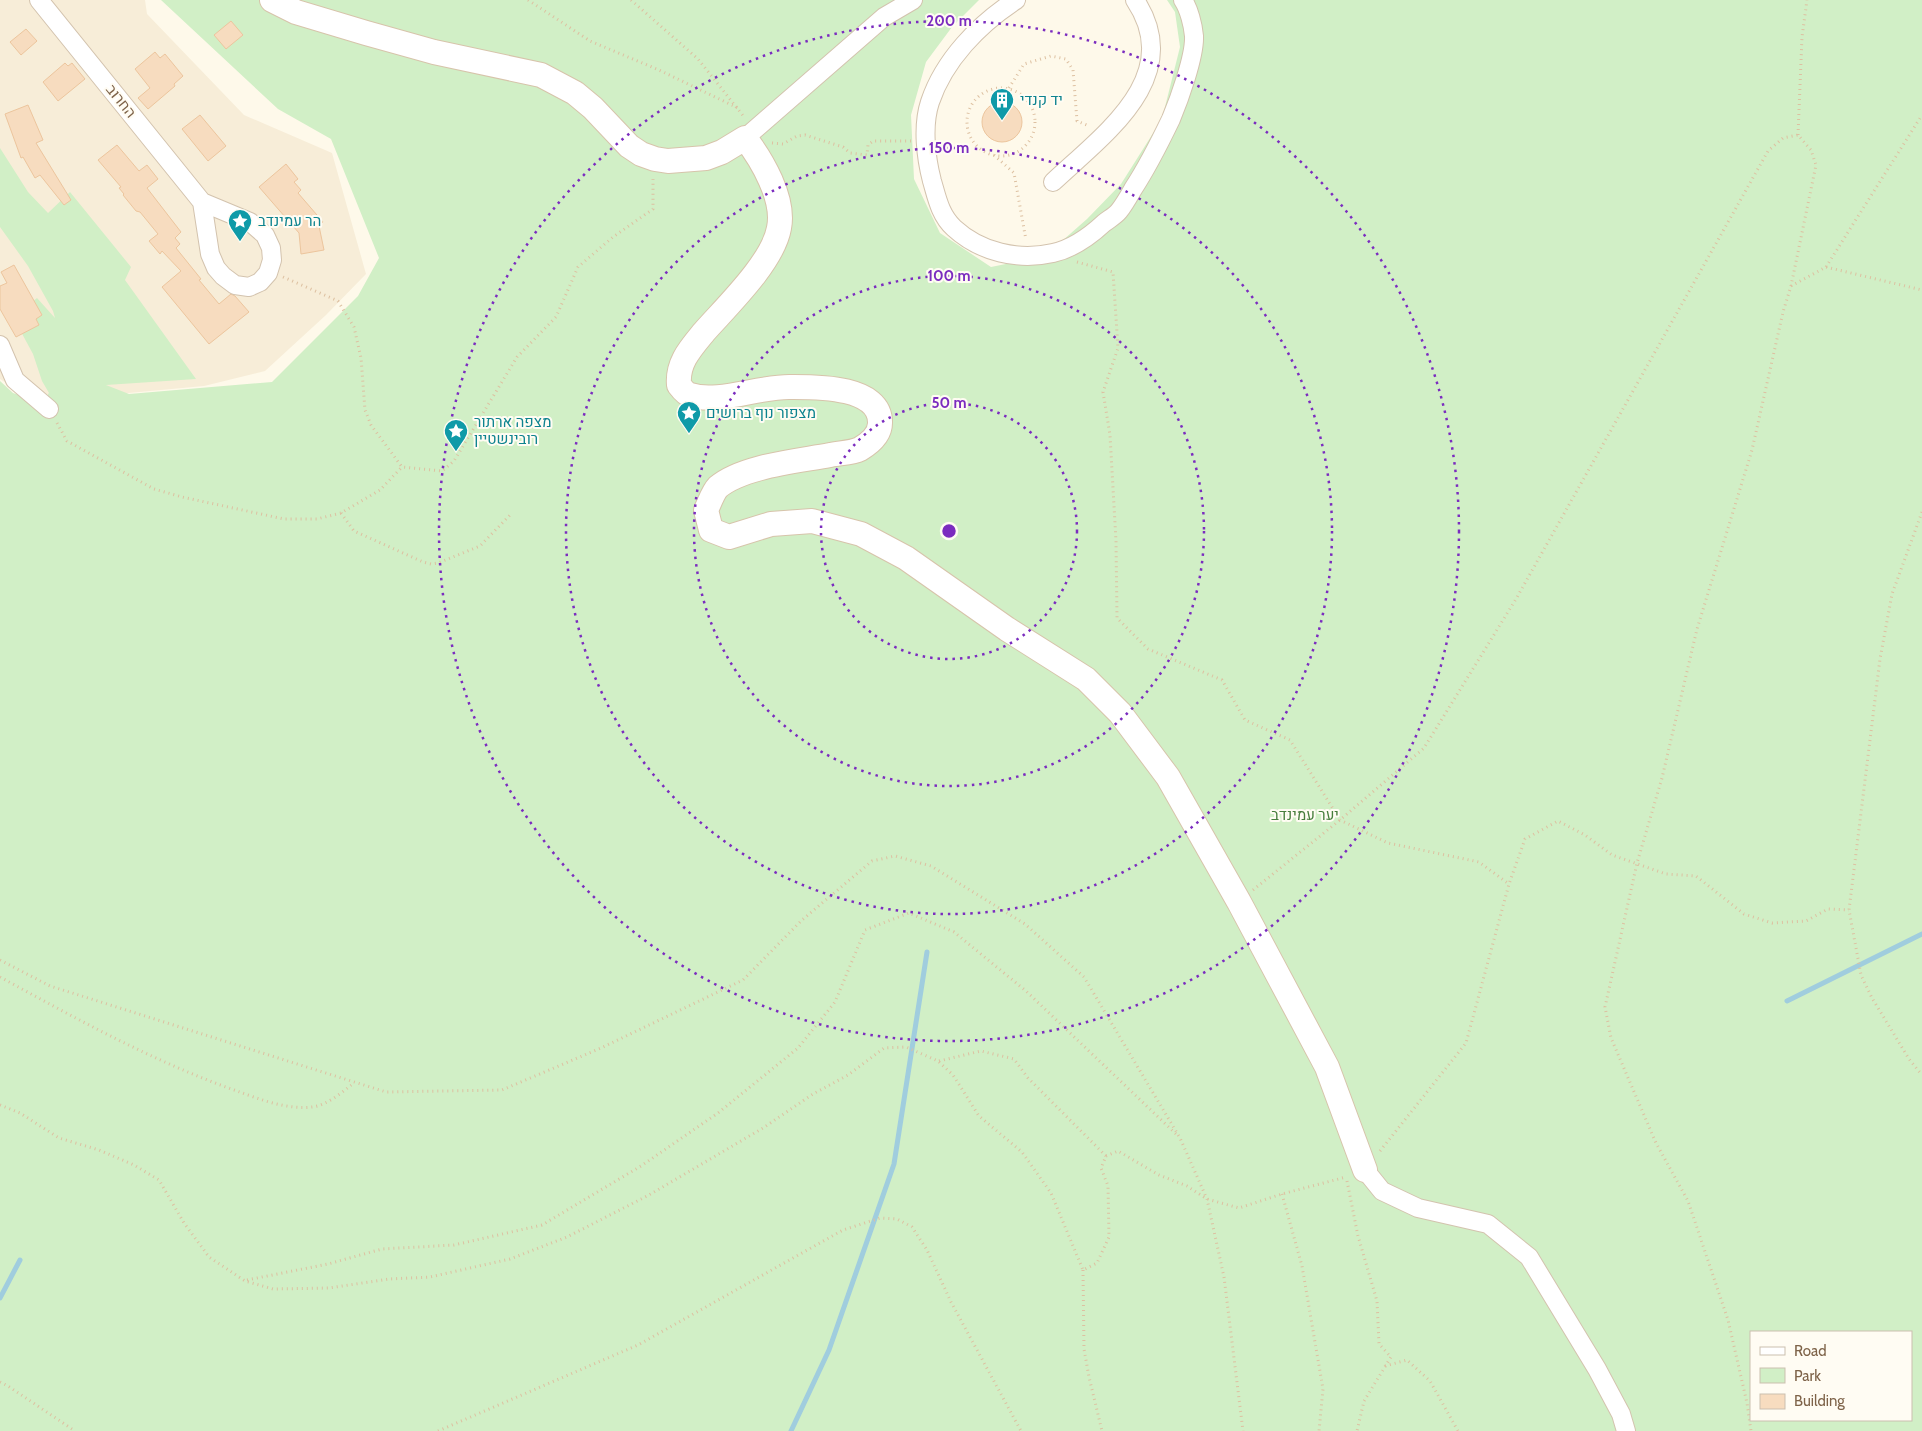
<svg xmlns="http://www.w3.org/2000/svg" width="1922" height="1431" font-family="Cabin,Heebo,sans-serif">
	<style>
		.residential { fill: #f7edd8 }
		.green { fill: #d1efc6; fill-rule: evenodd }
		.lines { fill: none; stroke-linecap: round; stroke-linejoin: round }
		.stream { stroke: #a0cdde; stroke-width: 5 }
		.building { fill: #f7dcbf; stroke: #ecc59d }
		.street-casing { stroke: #d3c3ae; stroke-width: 20 }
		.secondary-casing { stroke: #d7c4ab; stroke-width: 26 }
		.path { stroke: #ddc0a1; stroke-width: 3; stroke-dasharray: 1 4; stroke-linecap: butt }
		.street { stroke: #fff; stroke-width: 18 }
		.secondary { stroke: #fff; stroke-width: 24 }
		.ring { fill: none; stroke: #7b2cbf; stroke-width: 2.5; stroke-dasharray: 2.5 5 }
		.labels { text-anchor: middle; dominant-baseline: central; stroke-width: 4; stroke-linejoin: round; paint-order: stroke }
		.culture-label { font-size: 15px; fill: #0d838f; stroke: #fffcf3; text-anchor: start }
		.street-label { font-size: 15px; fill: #7e6349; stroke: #fffcf3 }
		.park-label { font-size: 15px; fill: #477e3c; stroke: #fffcf3 }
		.centre { fill: #7b2cbf; stroke: #fffcf3; stroke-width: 2.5 }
		.ring-label { font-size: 15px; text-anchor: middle; font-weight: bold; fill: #7b2cbf; stroke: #fffcf3; stroke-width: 4; stroke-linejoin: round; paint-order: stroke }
	</style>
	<rect width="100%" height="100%" fill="#fef9ea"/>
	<polygon class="residential" points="0,0 145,0 147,14 244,115 332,153 366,274 326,315 265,371 204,386 107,395 24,394 0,379"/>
	<path class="green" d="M161,0h818l-27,27 -26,35 -15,53 3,64 26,54 51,34 54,-11 42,-37 34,-35 41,-65 18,-72 -5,-35 -8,-12h755v1431h-1922v-1050l13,12 24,8 2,4 10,-12 -7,-12 -9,-27 -20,-37 24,-19 18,20 -2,-7 -25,-45 -28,-39v-79l28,44 20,21 22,-21 61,75 -6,13 71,99 -90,6 23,9 143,-12 86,-86 21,-38 -48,-119 -53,-30zM1751,1332h160v88h-160z"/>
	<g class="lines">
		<g class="stream">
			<polyline points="1787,1001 1922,934"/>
			<polyline points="0,1298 20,1260"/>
			<polyline points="791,1431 829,1350 894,1164 927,952"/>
		</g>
	</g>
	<g class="building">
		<polygon points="231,21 243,35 226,49 214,35"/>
		<polygon points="26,29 37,41 21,55 10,42"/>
		<polygon points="155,52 160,58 165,54 183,76 174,84 175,86 148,109 138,98 150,88 135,69"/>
		<polygon points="65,63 68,66 72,63 85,79 58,101 43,82"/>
		<circle cx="1002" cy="122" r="20"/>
		<polygon points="28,105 43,140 36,143 71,200 64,205 40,175 35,178 23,157 21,158 5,114"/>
		<polygon points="200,115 226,146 208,161 182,129"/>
		<polygon points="117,145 139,171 147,165 158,179 147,188 181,232 175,238 180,244 176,248 201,279 199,280 219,304 231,294 235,296 249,312 209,344 162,287 181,271 162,251 160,254 149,241 158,234 140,212 136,211 123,195 124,194 119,188 121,187 98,160"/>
		<polygon points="286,164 298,179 294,182 301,190 298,193 323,222 319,226 324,250 301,254 299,233 259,187"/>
		<polygon points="14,265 42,315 36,319 39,325 16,337 0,309 0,286 7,283 1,272"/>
	</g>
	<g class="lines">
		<g class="street-casing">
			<g id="street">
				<polyline points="39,0 202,202 250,222 265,235 271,248 272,260 268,273 260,282 249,287 235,285 223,276 216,268 210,254 202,202"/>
				<path d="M1016,0c-37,24 -72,60 -86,102 -8,24 -4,56 2,79 5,17 8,34 22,47 26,24 64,33 99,25 18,-4 37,-17 51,-30 5,-4 11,-7 15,-12 5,-6 10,-15 14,-22 15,-23 26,-45 38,-70 8,-19 24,-63 23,-83 -1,-11 -5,-27 -11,-36"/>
				<polyline points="745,138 884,17 913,0"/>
				<path d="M1053,182c51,-48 133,-105 82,-182"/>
				<polyline points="0,345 15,380 49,409"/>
				<polyline points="1365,1170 1382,1191 1418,1208 1488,1224 1529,1257 1597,1369 1621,1414 1626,1431"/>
			</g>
		</g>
		<g class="secondary-casing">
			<path id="secondary" d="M272,0l24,12 70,21 68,19 107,23 34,18 18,15 36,38 12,8 14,5 13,2 38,-3 16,-6 23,-14c17,22 40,61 34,90 -6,34 -52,78 -75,104 -14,17 -27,31 -25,53 3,4 7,9 11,10 28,9 70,-9 101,-8 25,0 90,-1 89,36 0,12 -10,20 -20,26 -8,4 -21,4 -30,6 -31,6 -87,11 -112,32 -5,5 -9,17 -12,23l5,20 18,7 42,-13 41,-3 49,13 45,24 101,71 79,50 34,34 48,64 71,125 88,165 38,103"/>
		</g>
		<g class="path">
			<polyline points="528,0 590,41 659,70 738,108"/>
			<polyline points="631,0 698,59 745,118"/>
			<circle cx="1001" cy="122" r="34"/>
			<polyline points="1009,88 1024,64 1051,56 1066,59 1073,70 1077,121 1089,126"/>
			<polyline points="1798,135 1802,37 1807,0"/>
			<polyline points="772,143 783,144 797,136 805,135 843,147 850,153 867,155 868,145 873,141 911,141"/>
			<polyline points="994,155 1014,173 1026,240"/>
			<polyline points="1077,262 1113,272 1118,348 1103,392 1110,435 1116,541 1117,618 1148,649 1222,680 1245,720 1290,740 1340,820 1388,843 1479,862 1509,884"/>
			<polyline points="1826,267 1922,115"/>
			<polyline points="283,277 338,301 354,327 361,358 365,410 371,425 402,467 442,471 454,461 517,357 556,317 578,267 613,237 653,209 653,179"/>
			<polyline points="1791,286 1826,267 1922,290"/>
			<polyline points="57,423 67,441 154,489 182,497 284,519 317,519 341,513 380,490 402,467"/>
			<polyline points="1922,512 1892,594 1880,659 1849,910 1861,975 1872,998 1909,1059 1922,1075"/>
			<polyline points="341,513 354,531 423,562 431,564 438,563 480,546 512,513"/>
			<polyline points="1253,890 1340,820 1424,748 1516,599 1768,151 1783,138 1798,135 1811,150 1816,165 1791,286 1783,312 1752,450 1697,629 1662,778 1637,863 1605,1007 1611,1038 1656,1143 1688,1201 1728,1320 1747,1403 1751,1431"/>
			<polyline points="0,960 50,986 386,1092 502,1090 601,1048 743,980 802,920 872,861 895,856 931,866 1025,924 1084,977 1180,1138 1207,1199 1224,1277 1243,1431"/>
			<path d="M0,977c77,42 154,85 237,114 22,8 50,19 75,16 16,-2 30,-15 42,-24"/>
			<polyline points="939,1061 981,1051 1014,1059 1028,1078 1106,1156"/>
			<polyline points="0,1105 20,1113 59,1138 99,1150 134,1165 159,1180 184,1223 209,1257 245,1281 273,1289 329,1288 389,1279 430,1277 510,1259 567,1237 649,1195 763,1128 813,1094 848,1075 884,1048 906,1047 938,1061 953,1075 979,1116 1022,1152 1051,1193 1083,1270 1097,1263 1109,1237 1108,1186 1101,1168 1106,1156 1118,1151 1159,1175 1187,1186 1207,1199 1239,1208 1282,1194 1346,1177"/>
			<polyline points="1380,1151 1466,1043 1509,884 1525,839 1558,821 1585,835 1612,855 1666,874 1696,876 1744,914 1772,923 1806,921 1828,909 1849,910"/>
			<polyline points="1347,1181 1358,1236 1377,1301 1379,1344 1391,1357 1364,1401 1357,1431"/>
			<polyline points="1282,1194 1302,1266 1323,1389 1319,1431"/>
			<polyline points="1083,1270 1084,1349 1089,1377 1102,1431"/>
			<polyline points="247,1280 328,1264 382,1249 454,1245 542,1225 641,1166 718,1113 798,1048 835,1002 865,930 909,913 954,932 1026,991 1176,1134"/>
			<polyline points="1385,1366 1407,1360 1430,1381 1458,1431"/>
			<polyline points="0,1382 8,1386 75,1431"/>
			<polyline points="438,1431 638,1345 843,1230 880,1218 897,1219 912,1227 927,1250 951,1302 1021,1431"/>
		</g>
		<use href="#street" class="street"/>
		<use href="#secondary" class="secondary"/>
	</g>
	<g class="ring">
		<circle cx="949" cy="531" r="128"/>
		<circle cx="949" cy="531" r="255"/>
		<circle cx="949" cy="531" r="383"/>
		<circle cx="949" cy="531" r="510"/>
	</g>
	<defs>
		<g id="building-pin" transform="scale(1.25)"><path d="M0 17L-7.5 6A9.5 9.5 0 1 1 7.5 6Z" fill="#0f9aa8" stroke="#fffcf3"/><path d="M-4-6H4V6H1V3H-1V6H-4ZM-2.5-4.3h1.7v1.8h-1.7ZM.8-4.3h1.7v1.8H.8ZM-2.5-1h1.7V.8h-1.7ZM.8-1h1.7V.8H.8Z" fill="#fff"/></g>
		<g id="sight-pin" transform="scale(1.25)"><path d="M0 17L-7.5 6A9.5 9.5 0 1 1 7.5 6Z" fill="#0f9aa8" stroke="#fffcf3"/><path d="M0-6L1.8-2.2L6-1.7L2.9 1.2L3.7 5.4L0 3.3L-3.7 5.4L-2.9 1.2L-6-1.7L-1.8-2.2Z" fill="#fff"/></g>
	</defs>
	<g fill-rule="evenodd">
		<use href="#building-pin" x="1002" y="100"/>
		<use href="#sight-pin" x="240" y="221"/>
		<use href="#sight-pin" x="689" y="413"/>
		<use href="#sight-pin" x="456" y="431"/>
	</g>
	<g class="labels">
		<g class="culture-label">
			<text x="1020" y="100">יד קנדי</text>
			<text x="258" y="221">הר עמינדב</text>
			<text x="706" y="413">מצפור נוף ברושים</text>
			<text x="474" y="422">מצפה ארתור<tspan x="474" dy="17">רובינשטיין</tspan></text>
		</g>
		<g class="street-label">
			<text transform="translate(121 101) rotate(51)">החרוב</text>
		</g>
		<g class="park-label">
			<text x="1305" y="815">יער עמינדב</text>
		</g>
	</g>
	<circle cx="949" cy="531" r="8" class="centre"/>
	<g class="ring-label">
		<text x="949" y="26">200 m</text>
		<text x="949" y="153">150 m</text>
		<text x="949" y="281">100 m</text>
		<text x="949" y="408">50 m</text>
	</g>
	<rect x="1750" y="1331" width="162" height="90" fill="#fffcf3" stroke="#cbbfaf"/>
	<rect x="1760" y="1347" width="25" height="8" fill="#ffffff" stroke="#cbbfaf"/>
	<text x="1794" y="1356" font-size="15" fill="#7e6349">Road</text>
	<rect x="1760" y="1368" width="25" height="15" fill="#d1efc6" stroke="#cbbfaf"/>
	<text x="1794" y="1381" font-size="15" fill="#7e6349">Park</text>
	<rect x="1760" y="1394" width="25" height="15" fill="#f7dcbf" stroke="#cbbfaf"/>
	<text x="1794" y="1406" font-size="15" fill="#7e6349">Building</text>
</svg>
